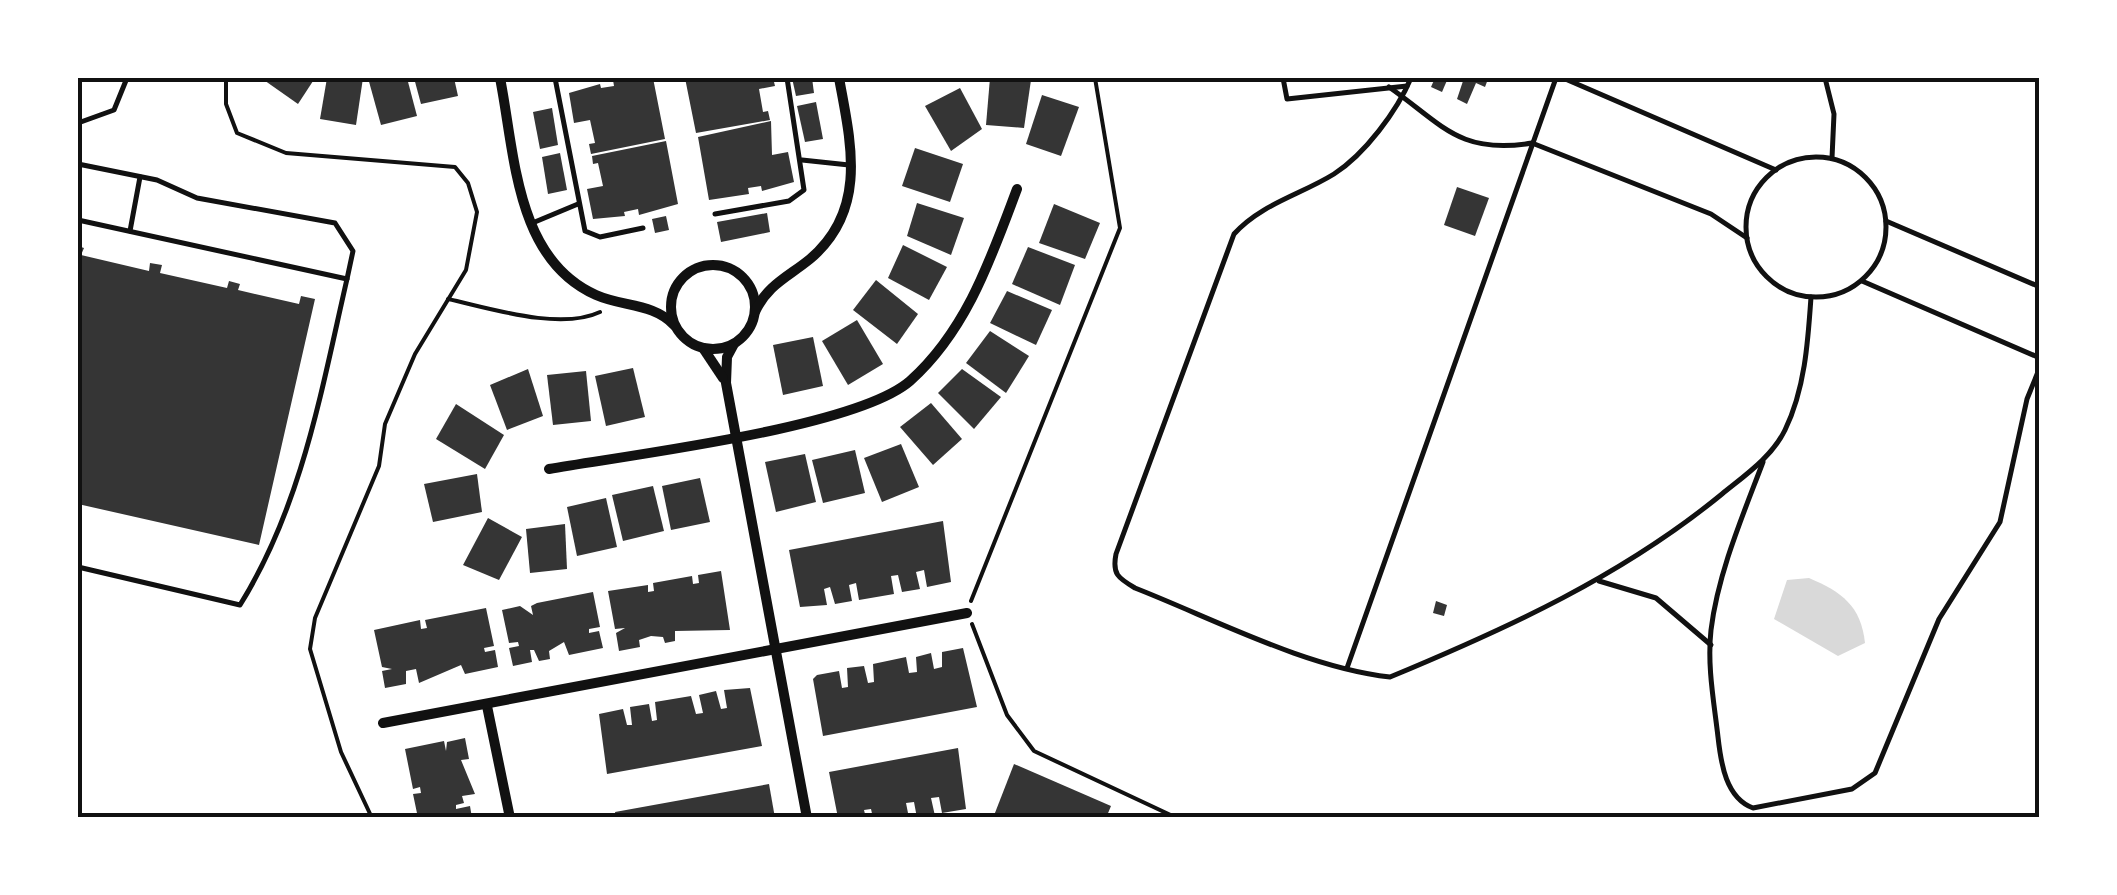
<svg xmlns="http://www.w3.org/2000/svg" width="2117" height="895" font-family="Poppins,sans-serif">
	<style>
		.water { fill: #d9d9d9 }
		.building { fill: #353535 }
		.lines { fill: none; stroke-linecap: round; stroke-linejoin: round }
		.path { stroke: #111; stroke-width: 4 }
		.service { stroke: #111; stroke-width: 5 }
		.minor { stroke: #111; stroke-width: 10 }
		.neatline { fill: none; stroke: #111; stroke-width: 4 }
	</style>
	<rect width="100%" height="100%" fill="#fff"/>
	<path class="water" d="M1809,578c33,14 52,28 56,65l-27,13 -64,-37 13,-39z"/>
	<g class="building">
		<polygon points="261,78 315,78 298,104"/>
		<polygon points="327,78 363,78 356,125 320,119"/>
		<polygon points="368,78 407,78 417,116 381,125"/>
		<polygon points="414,78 454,78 458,96 421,104"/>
		<polygon points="625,78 653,78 665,139 591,154 589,144 595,143 590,120 574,123 569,93 600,84 601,88 614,86 613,80"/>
		<polygon points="685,78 773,78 775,86 759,89 763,112 768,111 770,120 696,133"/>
		<polygon points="792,78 812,78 814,93 796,96"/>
		<polygon points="990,78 1031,80 1024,128 986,125"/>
		<polygon points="1435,78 1448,78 1442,92 1431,87"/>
		<polygon points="1464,78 1488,79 1485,87 1476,83 1467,104 1457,99"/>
		<polygon points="960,88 982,129 951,151 925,106"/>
		<polygon points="1042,95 1079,107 1061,156 1026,144"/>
		<polygon points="816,102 823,139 805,142 797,106"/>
		<polygon points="552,108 558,145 540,149 533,112"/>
		<polygon points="771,121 772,155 788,152 794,182 762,191 761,186 748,188 749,194 709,200 698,137"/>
		<polygon points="666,141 678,204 639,215 638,209 624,212 625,216 593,219 587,189 603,186 598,163 593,164 592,156"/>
		<polygon points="915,148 963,164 950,202 902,186"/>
		<polygon points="560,153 567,190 548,194 542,157"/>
		<polygon points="1457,187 1489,198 1475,236 1444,225"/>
		<polygon points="917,203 964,218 951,255 907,236"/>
		<polygon points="1054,204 1100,223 1085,259 1039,243"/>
		<polygon points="767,213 770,232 721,242 717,222"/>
		<polygon points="666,216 669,230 655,233 652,219"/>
		<polygon points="903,245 947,267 929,300 888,278"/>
		<polygon points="78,246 84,248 81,255 149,271 150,263 162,265 160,273 227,288 229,281 240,284 238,290 299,304 301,296 315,299 259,545 78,504"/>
		<polygon points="1028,247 1075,265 1060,305 1012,284"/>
		<polygon points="876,280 918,314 897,344 853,310"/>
		<polygon points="1007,291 1052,310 1036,345 990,323"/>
		<polygon points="857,320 883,364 848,385 822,341"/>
		<polygon points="990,331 1029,356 1006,393 966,363"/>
		<polygon points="813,337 823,386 783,395 773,345"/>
		<polygon points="633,368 645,417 606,426 595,376"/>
		<polygon points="528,369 543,416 507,430 490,385"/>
		<polygon points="962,369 1001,397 974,429 938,393"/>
		<polygon points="586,371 591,421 553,425 547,375"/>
		<polygon points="931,403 962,439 933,465 900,427"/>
		<polygon points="456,404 504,435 485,469 436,439"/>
		<polygon points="901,444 919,487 882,502 864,458"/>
		<polygon points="855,450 865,493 823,503 812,460"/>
		<polygon points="805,454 816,502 776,512 765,462"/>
		<polygon points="477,474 482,512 433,522 424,484"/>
		<polygon points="700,478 710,522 671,530 662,486"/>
		<polygon points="653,486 664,531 623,541 612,495"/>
		<polygon points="606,498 617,547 577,556 567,507"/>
		<polygon points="488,518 522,537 499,580 463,565"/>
		<polygon points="943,521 951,582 927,587 924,570 916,572 920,589 902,592 898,575 891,576 894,594 859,600 856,583 849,585 852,601 835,604 830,587 824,589 827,605 800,607 789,550"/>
		<polygon points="565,524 567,569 530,573 526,529"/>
		<polygon points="721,571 730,630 675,631 675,641 665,643 663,637 651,636 639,640 640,647 619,651 616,633 625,628 615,629 608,591 648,585 648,592 654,591 653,583 692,576 693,584 699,583 698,575"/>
		<polygon points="593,592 600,627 589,629 589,633 599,631 603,648 569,655 564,642 549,651 550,659 539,661 534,650 530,650 532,662 513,666 509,648 519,646 518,642 509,643 502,610 520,606 533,615 531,606 537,603"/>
		<polygon points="1436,601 1447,605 1444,616 1433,613"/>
		<polygon points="486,608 494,646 484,648 485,652 495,650 498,667 465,674 461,665 419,683 416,669 406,671 406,684 385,688 382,671 392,669 382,667 374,630 420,620 421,629 427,628 425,620"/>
		<polygon points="963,648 977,707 823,736 813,679 817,675 839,671 842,688 848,687 847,668 864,666 868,683 874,682 873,664 906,657 909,673 917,672 916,657 931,653 934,669 942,667 942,652"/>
		<polygon points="750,688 762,746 607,774 599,714 623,709 627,725 632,725 630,707 649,704 652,721 657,720 655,702 691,696 696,714 703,713 699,695 716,691 721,709 727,708 724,690"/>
		<polygon points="465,738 469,759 461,760 475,794 462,796 464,803 456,805 456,809 470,806 472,818 418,818 413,794 421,793 420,787 413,789 405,749 444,741 446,751 447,742"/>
		<polygon points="958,748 966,809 942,813 939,797 931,798 935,816 917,818 914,802 906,803 909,818 873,818 871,809 864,810 866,818 838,818 829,772"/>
		<polygon points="1014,764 1111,806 1106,818 993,818"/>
		<polygon points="769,784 775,818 616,818 615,812"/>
	</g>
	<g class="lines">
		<g class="path">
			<polyline points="226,78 226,104 237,133 286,153 455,167 468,183 477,212 466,270 415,354 385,424 379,466 315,618 310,649 341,752 372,818"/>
			<path d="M448,299c41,9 112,32 152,13"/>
			<polyline points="971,601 1120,228 1095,78"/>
			<polyline points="972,624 1007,715 1034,751 1177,818"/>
		</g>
		<g class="service">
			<polyline points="555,78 585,231 600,237 643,228"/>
			<polyline points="1283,78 1287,99 1407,86"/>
			<path d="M1411,78c-14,33 -46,76 -77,96 -34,21 -73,30 -100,60l-118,320c-4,20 2,24 19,34 79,31 172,80 255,89 118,-49 232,-101 332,-183 22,-18 50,-37 63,-64 20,-41 23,-89 26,-133"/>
			<polyline points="1563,78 1776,170"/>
			<polyline points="1825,78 1834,114 1832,158"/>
			<path d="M1389,87c53,37 70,68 143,56l179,71 36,24"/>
			<polyline points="78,123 114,110 127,78"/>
			<circle cx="1816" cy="227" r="70"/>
			<polyline points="802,160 849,165"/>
			<polyline points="78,164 157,180 197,198 335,223 353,251 347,279 78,220"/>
			<polyline points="715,214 789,201 804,190 787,78"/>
			<polyline points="1886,221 2040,287"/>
			<polyline points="530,224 578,204"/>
			<polyline points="130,231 140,177"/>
			<polyline points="1862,281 2040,358"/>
			<path d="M1763,462c-20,53 -45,111 -52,168 -4,36 3,72 7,107 3,27 8,61 35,71l99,-19 23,-16 64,-154 61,-97 27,-123 13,-32"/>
			<path d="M78,567l162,38c62,-100 81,-213 107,-326"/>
			<polyline points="1599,581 1656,598 1711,645"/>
			<polyline points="1347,668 1556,78"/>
		</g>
		<g class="minor">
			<path d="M500,78c15,75 15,181 96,217 27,12 57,8 78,30"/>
			<circle cx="713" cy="307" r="42"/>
			<path d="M755,312c12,-27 33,-35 55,-53 58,-49 41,-116 29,-181"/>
			<polyline points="734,344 727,357 726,383 807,818"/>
			<polyline points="703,348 723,378"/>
			<path d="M549,469c79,-14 307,-41 361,-88 57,-51 81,-123 107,-192"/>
			<polyline points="487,706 510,818"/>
			<polyline points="383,723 967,613"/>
		</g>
	</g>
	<rect width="2117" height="895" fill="none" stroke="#ffffff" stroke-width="160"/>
	<rect x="80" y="80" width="1957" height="735" class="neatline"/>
</svg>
